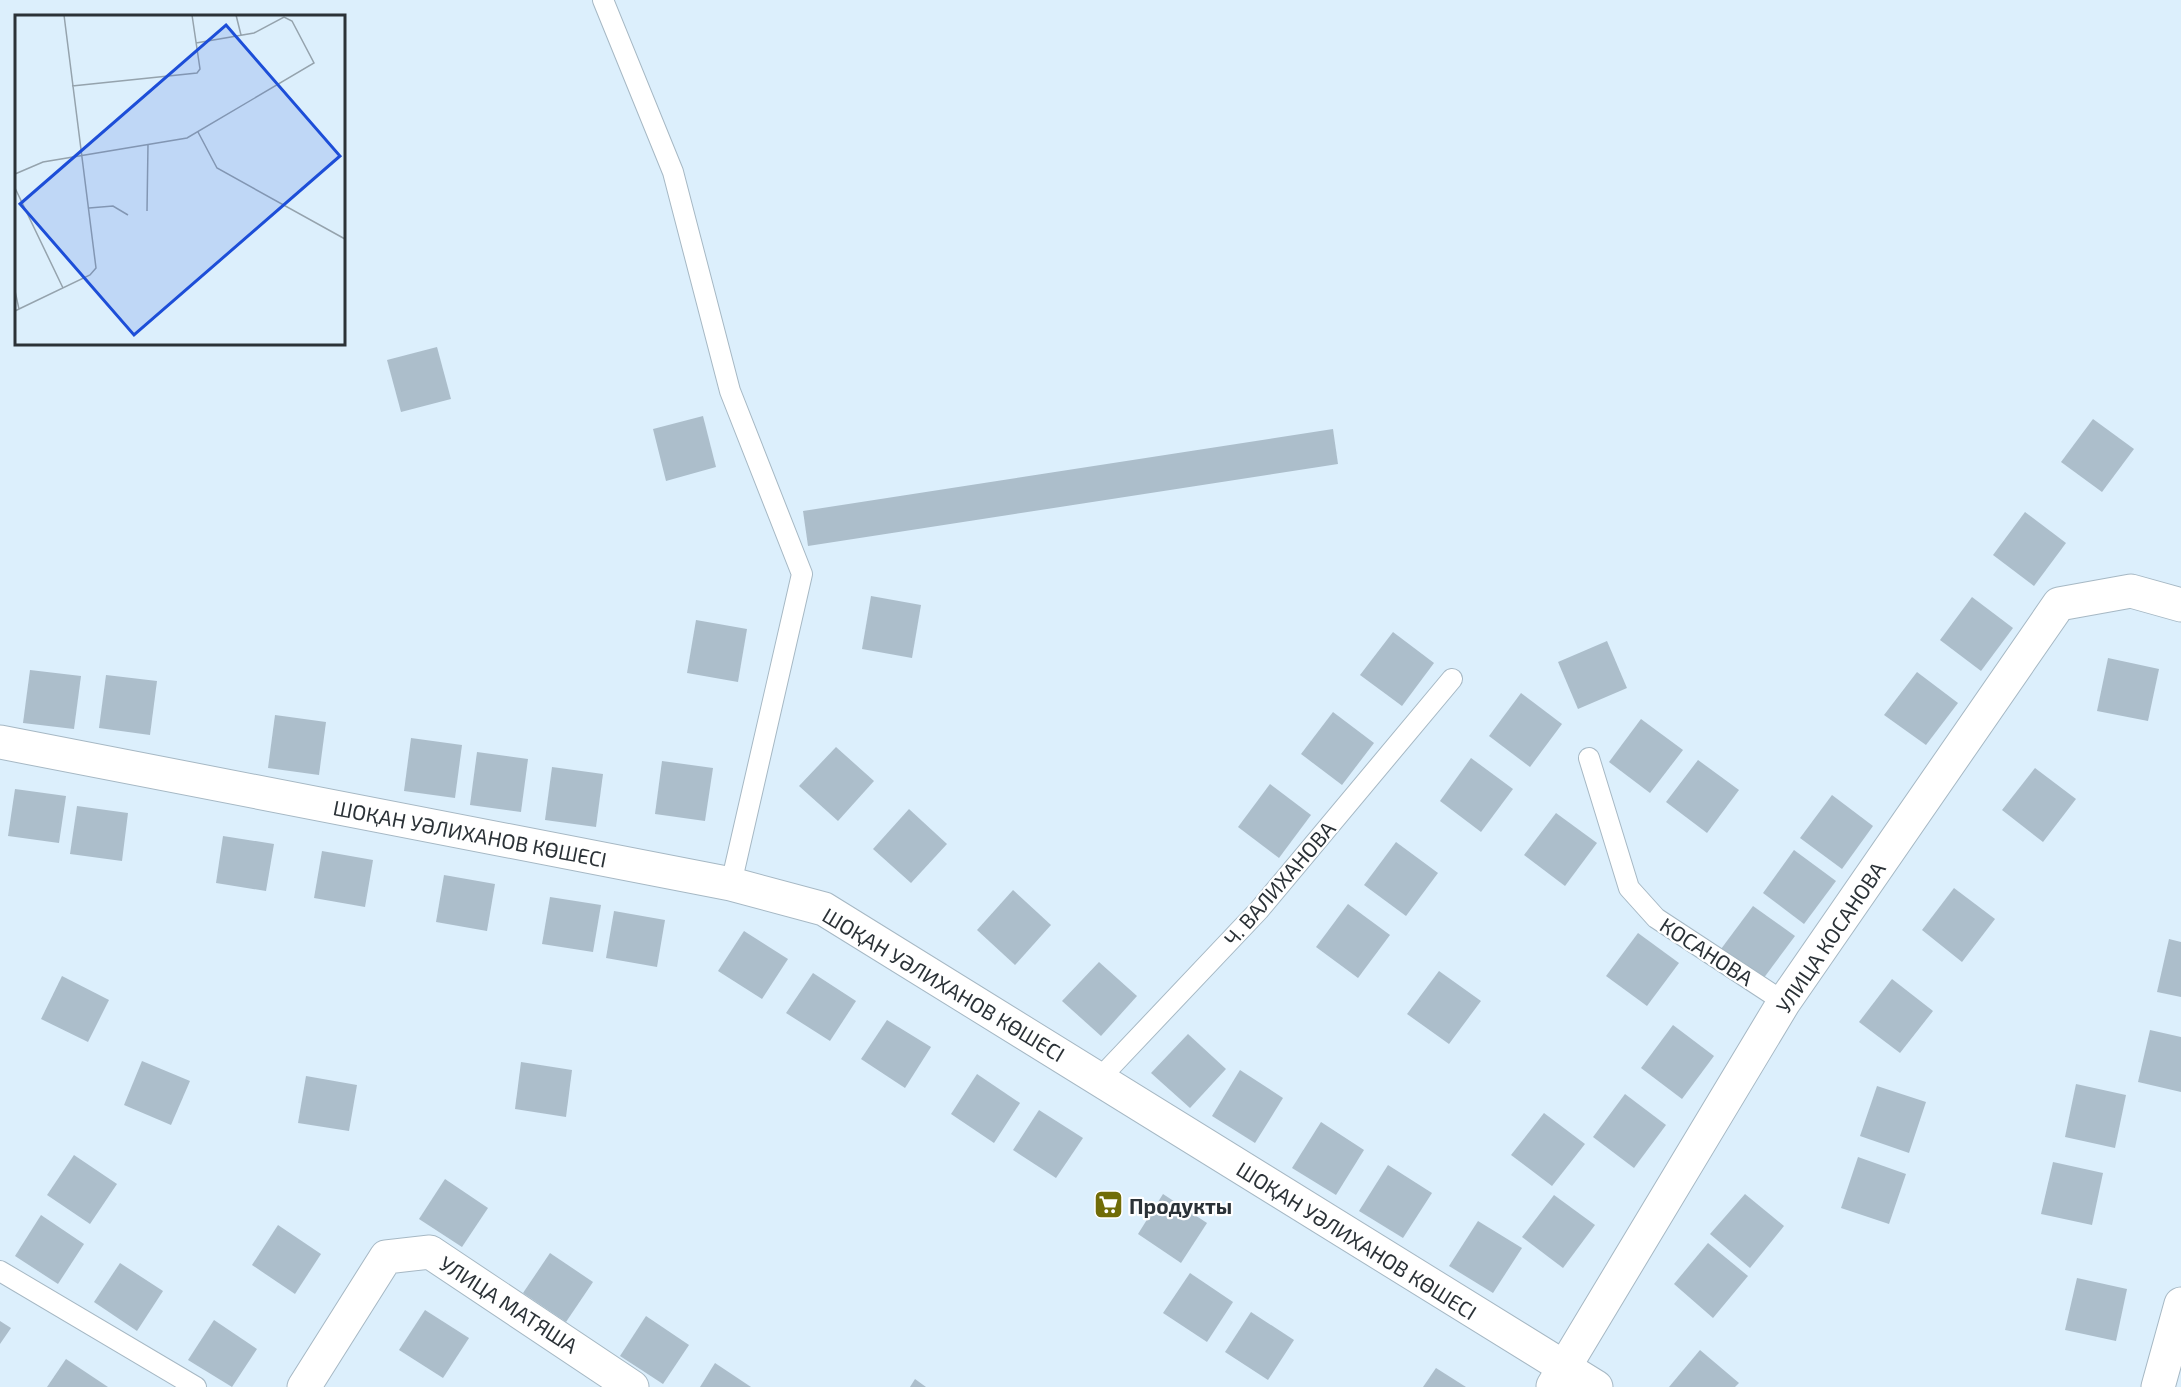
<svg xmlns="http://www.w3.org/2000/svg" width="2181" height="1387" viewBox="0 0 2181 1387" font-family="'Exo 2',sans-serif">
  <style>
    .building { fill: #acbecb }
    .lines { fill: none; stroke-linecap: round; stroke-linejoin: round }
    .service-casing { stroke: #a6b8c4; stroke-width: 22 }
    .minor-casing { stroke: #a6b8c4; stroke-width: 35 }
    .service { stroke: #fff; stroke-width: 20 }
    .minor { stroke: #fff; stroke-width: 33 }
    .labels { text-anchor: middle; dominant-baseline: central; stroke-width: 4.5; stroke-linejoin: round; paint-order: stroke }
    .street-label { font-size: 21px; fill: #2b3237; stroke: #fff }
    .poi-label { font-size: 21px; font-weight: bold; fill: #2b3237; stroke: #fff; text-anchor: start }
    .inset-road { fill: none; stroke: #95a3ad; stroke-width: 1.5 }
    .view { fill: #1d4ed8; fill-opacity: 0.15; stroke: #1d4ed8; stroke-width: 3 }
    .inset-edge { fill: none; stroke: #2b3237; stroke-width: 3 }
  </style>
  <rect width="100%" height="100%" fill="#dceffc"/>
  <g class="building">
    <path d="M437,347L451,399L401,412L387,360Z"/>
    <path d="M703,416L716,467L666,481L653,429Z"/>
    <path d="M2093,419L2134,449L2102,492L2061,462Z"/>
    <path d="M1333,429L1338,464L808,546L803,511Z"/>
    <path d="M2025,512L2066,543L2034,586L1993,555Z"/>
    <path d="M871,596L921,605L912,658L862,649Z"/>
    <path d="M1972,597L2013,628L1981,671L1940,640Z"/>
    <path d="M696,620L747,629L738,682L687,673Z"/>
    <path d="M1393,632L1434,663L1402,706L1360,675Z"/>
    <path d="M1607,641L1627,688L1578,709L1558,662Z"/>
    <path d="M2108,658L2159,669L2148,721L2097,711Z"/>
    <path d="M30,670L81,676L74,729L23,723Z"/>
    <path d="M1917,672L1958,703L1926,745L1884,715Z"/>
    <path d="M106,675L157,681L150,735L99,728Z"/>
    <path d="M1521,693L1562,724L1530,767L1489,736Z"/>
    <path d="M1333,712L1374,743L1342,785L1301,754Z"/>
    <path d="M275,715L326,722L319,775L268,768Z"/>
    <path d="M1641,719L1683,750L1650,793L1609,762Z"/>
    <path d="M411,738L462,745L455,798L404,791Z"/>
    <path d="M836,747L874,781L838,821L799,786Z"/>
    <path d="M477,752L528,759L521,812L470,805Z"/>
    <path d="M1471,758L1513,789L1481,832L1440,801Z"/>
    <path d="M1698,760L1739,790L1707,833L1666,802Z"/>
    <path d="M662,761L713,768L705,821L655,814Z"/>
    <path d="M552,767L603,774L596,827L545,820Z"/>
    <path d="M2035,768L2076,799L2043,842L2002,810Z"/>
    <path d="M1270,784L1311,815L1279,858L1238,827Z"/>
    <path d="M15,789L66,796L59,843L8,836Z"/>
    <path d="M1832,795L1873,826L1842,869L1800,838Z"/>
    <path d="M77,806L128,813L122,861L70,854Z"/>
    <path d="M909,809L947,844L911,883L873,849Z"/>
    <path d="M1556,813L1597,843L1565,886L1524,855Z"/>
    <path d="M223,836L274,844L266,891L216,883Z"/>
    <path d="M1396,842L1438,873L1406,916L1364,885Z"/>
    <path d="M1794,850L1836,881L1804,924L1763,893Z"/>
    <path d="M322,851L373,860L365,907L314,898Z"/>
    <path d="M444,875L495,884L487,931L436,922Z"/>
    <path d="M1954,888L1995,919L1962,962L1922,930Z"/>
    <path d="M1013,890L1051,925L1015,965L977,930Z"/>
    <path d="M550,897L601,905L593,952L542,944Z"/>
    <path d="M1348,904L1390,935L1358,978L1316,947Z"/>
    <path d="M1753,906L1795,936L1763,979L1721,949Z"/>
    <path d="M614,911L665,920L657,967L606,958Z"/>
    <path d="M744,931L788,959L762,999L718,971Z"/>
    <path d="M1638,933L1679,963L1647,1006L1606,976Z"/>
    <path d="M2169,939L2181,942V997L2157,992Z"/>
    <path d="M1099,962L1137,996L1101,1036L1062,1001Z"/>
    <path d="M1439,971L1481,1001L1449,1044L1407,1014Z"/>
    <path d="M813,973L856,1001L830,1041L786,1013Z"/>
    <path d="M62,976L109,1000L88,1042L41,1019Z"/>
    <path d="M1892,979L1933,1011L1900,1053L1859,1022Z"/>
    <path d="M887,1020L931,1047L905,1088L861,1059Z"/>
    <path d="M1673,1025L1714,1056L1682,1099L1641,1068Z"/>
    <path d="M2150,1030L2181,1037V1092L2138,1082Z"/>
    <path d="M1188,1034L1226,1069L1190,1108L1151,1073Z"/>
    <path d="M142,1061L190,1081L171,1125L124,1105Z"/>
    <path d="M521,1062L572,1070L566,1117L515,1109Z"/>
    <path d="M1240,1070L1283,1098L1255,1143L1212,1116Z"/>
    <path d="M977,1074L1020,1103L994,1143L951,1114Z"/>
    <path d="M306,1076L357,1085L349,1131L298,1123Z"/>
    <path d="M2076,1084L2126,1095L2115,1148L2065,1137Z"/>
    <path d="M1877,1086L1926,1102L1909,1153L1860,1136Z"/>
    <path d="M1625,1094L1666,1125L1634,1168L1593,1137Z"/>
    <path d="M1039,1110L1083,1138L1056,1178L1013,1150Z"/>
    <path d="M1544,1113L1585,1144L1552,1186L1511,1155Z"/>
    <path d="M1321,1122L1364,1150L1336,1195L1292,1168Z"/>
    <path d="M74,1155L117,1184L90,1224L47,1195Z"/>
    <path d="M1858,1157L1906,1174L1889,1224L1841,1208Z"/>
    <path d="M2053,1162L2103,1173L2092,1225L2041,1214Z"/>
    <path d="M1388,1165L1432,1193L1403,1238L1359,1211Z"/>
    <path d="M445,1179L488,1208L462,1247L419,1219Z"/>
    <path d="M1163,1194L1207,1223L1181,1263L1138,1234Z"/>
    <path d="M1745,1194L1784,1226L1750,1268L1710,1234Z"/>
    <path d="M1554,1195L1595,1225L1563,1268L1522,1237Z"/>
    <path d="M41,1215L84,1244L58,1284L15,1256Z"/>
    <path d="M1478,1221L1522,1248L1493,1293L1449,1266Z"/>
    <path d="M278,1225L321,1254L295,1294L252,1265Z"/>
    <path d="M1708,1243L1748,1276L1713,1318L1674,1284Z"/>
    <path d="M550,1253L593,1282L566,1322L523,1293Z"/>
    <path d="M120,1263L163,1291L137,1331L94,1302Z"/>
    <path d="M1190,1273L1233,1302L1207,1342L1163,1313Z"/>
    <path d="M2077,1278L2127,1289L2116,1341L2065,1330Z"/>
    <path d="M425,1310L469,1338L443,1378L399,1350Z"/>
    <path d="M1251,1312L1294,1340L1268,1380L1225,1352Z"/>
    <path d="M646,1316L689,1345L663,1384L620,1356Z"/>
    <path d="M214,1320L257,1349L232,1387L188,1360Z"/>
    <path d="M0,1321L11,1328L0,1344Z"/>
    <path d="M1700,1350L1739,1383L1735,1387H1669Z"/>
    <path d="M66,1359L108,1387H47Z"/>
    <path d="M715,1363L751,1387H700Z"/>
    <path d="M1436,1368L1466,1387H1423Z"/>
    <path d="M915,1379L926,1387H910Z"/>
  </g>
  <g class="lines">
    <defs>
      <g id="service">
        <path d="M603,0L673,172L730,391L802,574L731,884"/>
        <path d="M1589,758L1629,888L1656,918L1784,1002"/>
        <path d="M1099,1079L1259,910L1452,679"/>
        <path d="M0,1271L196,1387"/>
      </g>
      <g id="minor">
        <path d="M0,742L731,884L824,909L1596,1387"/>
        <path d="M1553,1386L1784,1002L2059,604L2131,591L2181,605"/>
        <path d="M304,1387L386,1257L430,1252L632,1387"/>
        <path d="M2158,1387L2181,1304"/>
      </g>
    </defs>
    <use href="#service" class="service-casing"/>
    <use href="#minor" class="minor-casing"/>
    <use href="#service" class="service"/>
    <use href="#minor" class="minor"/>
  </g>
  <defs>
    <symbol id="supermarket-square" viewBox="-11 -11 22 22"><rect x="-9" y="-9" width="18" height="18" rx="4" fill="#716c07" stroke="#fff"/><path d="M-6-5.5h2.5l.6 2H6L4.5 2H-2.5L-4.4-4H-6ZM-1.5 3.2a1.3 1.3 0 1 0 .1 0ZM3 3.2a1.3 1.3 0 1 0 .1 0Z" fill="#fff"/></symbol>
  </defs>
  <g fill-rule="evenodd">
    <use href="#supermarket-square" x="1092" y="1188" width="33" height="33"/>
  </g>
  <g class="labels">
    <g class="street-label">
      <text transform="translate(470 833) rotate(11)">ШОҚАН УӘЛИХАНОВ КӨШЕСІ</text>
      <text transform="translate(1279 883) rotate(-49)">Ч. ВАЛИХАНОВА</text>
      <text transform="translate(1830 937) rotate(-56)">УЛИЦА КОСАНОВА</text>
      <text transform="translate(1707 951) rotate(33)">КОСАНОВА</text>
      <text transform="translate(944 984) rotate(31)">ШОҚАН УӘЛИХАНОВ КӨШЕСІ</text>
      <text transform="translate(1357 1240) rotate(32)">ШОҚАН УӘЛИХАНОВ КӨШЕСІ</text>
      <text transform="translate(509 1304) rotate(33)">УЛИЦА МАТЯША</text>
    </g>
    <g class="poi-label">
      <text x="1129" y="1205">Продукты</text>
    </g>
  </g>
  <g transform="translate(15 15)">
    <rect width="330" height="330" fill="#dceffc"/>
    <path class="inset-road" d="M221,0L226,20M57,71L182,58L185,54L177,0M183,117L202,153L330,224M0,159L28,147L172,123L299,48L277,6L269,2L239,18L181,28M0,173L48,273M74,193L98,191L113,200M132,196L133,129M0,276L4,294L0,296M4,294L75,260L81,253L49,0"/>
    <path class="view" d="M211,10L325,141L119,320L5,189Z"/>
    <rect width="330" height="330" class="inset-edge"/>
  </g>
</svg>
